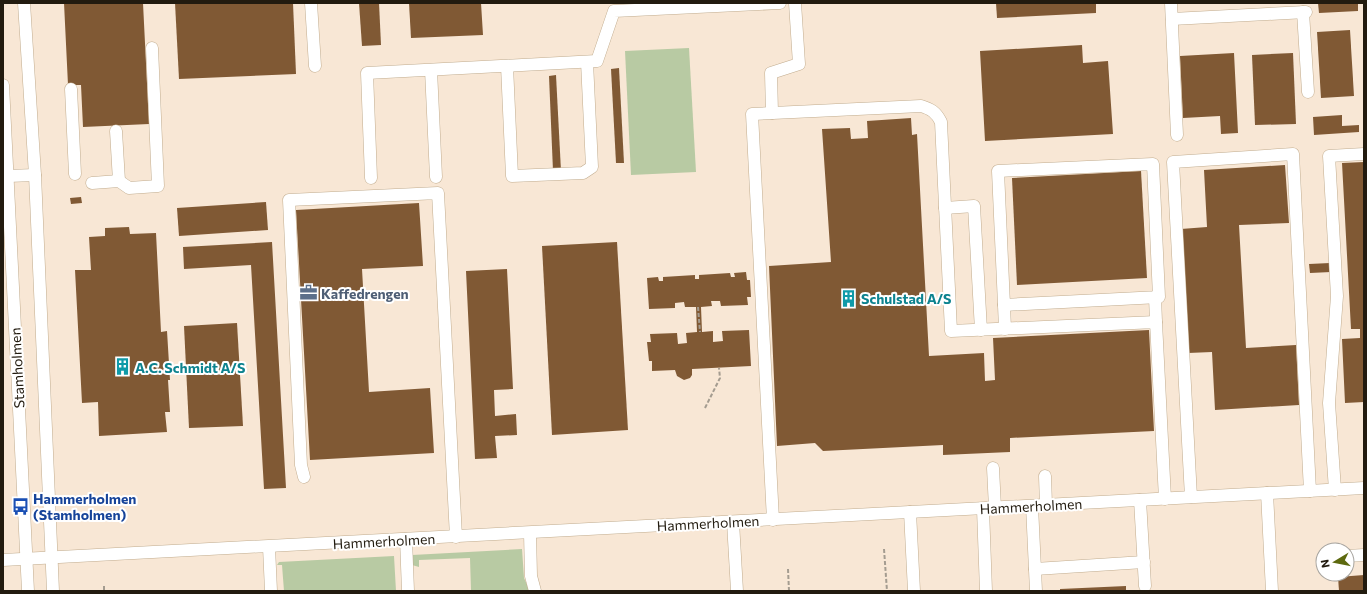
<svg xmlns="http://www.w3.org/2000/svg" width="1367" height="594" viewBox="0 0 1367 594" font-family="Commissioner,sans-serif">
  <style>
    .industrial { fill: #f8e7d5; fill-rule: evenodd }
    .green { fill: #b8caa3 }
    .building { fill: #805934 }
    .lines { fill: none; stroke-linecap: round; stroke-linejoin: round }
    .minor-casing { stroke: #c1ac8e; stroke-width: 13 }
    .path { stroke: #a49c90; stroke-width: 2; stroke-dasharray: 4 2; stroke-linecap: butt }
    .minor { stroke: #fff; stroke-width: 12 }
    .labels { text-anchor: middle; dominant-baseline: central; stroke-width: 4; stroke-linejoin: round; paint-order: stroke }
    .service-label { font-size: 14px; font-weight: bold; fill: #4e5e75; stroke: #fff; text-anchor: start }
    .culture-label { font-size: 14px; font-weight: bold; fill: #0d838f; stroke: #fff; text-anchor: start }
    .street-label { font-size: 14px; fill: #221b0f; stroke: #fff }
    .transit-label { font-size: 14px; font-weight: bold; fill: #164399; stroke: #fff; text-anchor: start }
  </style>
  <rect width="100%" height="100%" fill="#fcf3e7"/>
  <path class="industrial" d="M3,3H1364V591H3ZM1323,550H1347V574H1323Z"/>
  <g class="green">
    <path d="M689,48L696,172L631,175L625,51Z"/>
    <path d="M522,549L524,578L530,591H471L470,558L419,560V567L412,565V555Z"/>
    <path d="M394,556L396,591H284L282,565H277L279,562Z"/>
  </g>
  <g class="building">
    <path d="M64,3H143L149,124L83,127L81,85H68Z"/>
    <path d="M175,3H293L296,74L179,79Z"/>
    <path d="M359,3H379L381,45L362,46Z"/>
    <path d="M409,3H481L483,35L411,38Z"/>
    <path d="M996,3H1096V13L997,18Z"/>
    <path d="M1318,3H1358V11L1319,13Z"/>
    <path d="M1350,30L1354,96L1321,98L1317,32Z"/>
    <path d="M1082,45L1083,63L1108,61L1113,134L985,141L980,51Z"/>
    <path d="M1234,53L1238,133L1221,134L1220,116L1183,118L1180,56Z"/>
    <path d="M1293,53L1296,124L1255,125L1252,55Z"/>
    <path d="M619,68L624,163H616L611,69Z"/>
    <path d="M556,75L561,171H553L549,76Z"/>
    <path d="M1342,115V126L1359,125V132L1314,135L1313,117Z"/>
    <path d="M911,118L912,135L917,134L929,356L984,353L985,381L995,380L993,338L1149,330L1154,431L1010,438V452L943,455V445L823,451L815,443L777,446L769,266L831,262L822,129L850,128L851,139L868,138L867,121Z"/>
    <path d="M1364,162V402L1345,403L1342,339L1360,338V329H1351L1342,163Z"/>
    <path d="M1285,165L1289,223L1239,225L1246,348L1296,345L1299,405L1215,410L1212,352L1188,353L1181,229L1207,227L1204,170Z"/>
    <path d="M1141,171L1147,278L1017,285L1012,178Z"/>
    <path d="M81,197L82,203L71,204L70,198Z"/>
    <path d="M266,202L268,230L179,236L177,208Z"/>
    <path d="M419,203L423,266L362,269L369,392L430,388L434,453L310,460L296,210Z"/>
    <path d="M129,227L130,234L156,233L161,332L167,331L170,380H168L170,412H165L167,432L99,436L98,402L82,403L75,270H91L89,237L105,236V228Z"/>
    <path d="M272,242L286,488L264,489L251,265L184,269L183,247Z"/>
    <path d="M617,242L628,430L552,435L542,246Z"/>
    <path d="M1330,263L1331,272L1310,273L1309,264Z"/>
    <path d="M507,269L513,389L494,390L495,416L516,414L517,435L495,436L497,458L475,459L466,271Z"/>
    <path d="M746,272L747,280H750L751,297H747L748,305L721,306L720,301H711L712,306L701,307L702,332L713,331V342L723,341L722,331L749,330L751,366L692,369V375L690,378L684,380L677,376L675,370L652,371V361H649L647,342H651L650,334L677,333L678,344L687,343L686,333L697,332L696,307H685L684,302L675,303V308L649,309L647,278L658,277L659,281H663V277L695,275V279H699V275L730,273L731,277H735L734,273Z"/>
    <path d="M237,323L243,426L189,428L184,326Z"/>
    <path d="M1364,575V591H1339L1338,577Z"/>
    <path d="M1126,586V591H1060V589Z"/>
  </g>
  <g class="lines">
    <defs>
      <g id="minor">
        <path d="M24,3L35,175L53,591"/>
        <path d="M311,3L315,66"/>
        <path d="M1171,3L1177,135"/>
        <path d="M1303,12L1308,92"/>
        <path d="M1172,19L1306,12"/>
        <path d="M507,66L512,176L583,173L592,167L587,62"/>
        <path d="M431,70L436,177"/>
        <path d="M3,85L28,591"/>
        <path d="M71,89L75,174"/>
        <path d="M772,113L771,73L799,64L795,3"/>
        <path d="M116,131L119,181"/>
        <path d="M1153,164L1159,297L1004,305L998,171Z"/>
        <path d="M8,176L35,175"/>
        <path d="M371,178L367,73L597,61L614,11L780,3"/>
        <path d="M92,183L119,181L129,188L158,186L152,48"/>
        <path d="M945,208L974,206L981,330"/>
        <path d="M1155,297L1156,322"/>
        <path d="M1004,305L1005,329"/>
        <path d="M993,468L995,508"/>
        <path d="M1045,476L1046,505"/>
        <path d="M304,477L301,465L289,200L438,193L456,537"/>
        <path d="M1335,490L1329,403L1337,296L1329,156L1364,154"/>
        <path d="M1267,493L1272,591"/>
        <path d="M1191,497L1173,162L1293,154L1310,491"/>
        <path d="M1140,500L1145,586"/>
        <path d="M1032,506L1036,591"/>
        <path d="M983,509L986,591"/>
        <path d="M910,512L914,591"/>
        <path d="M773,520L752,114L921,106C931,109 936,112 941,122L951,331L1156,322L1165,499"/>
        <path d="M733,522L737,591"/>
        <path d="M530,533L531,576L535,591"/>
        <path d="M406,539L408,591"/>
        <path d="M269,547L271,591"/>
        <path d="M1347,556L1364,555"/>
        <path d="M3,560L1364,488"/>
        <path d="M1035,569L1144,562"/>
      </g>
    </defs>
    <use href="#minor" class="minor-casing"/>
    <g class="path">
      <path d="M698,307L700,332"/>
      <path d="M705,408L720,378L719,368"/>
      <path d="M884,549L887,591"/>
      <path d="M788,569L789,591"/>
      <path d="M104,586V591"/>
    </g>
    <use href="#minor" class="minor"/>
  </g>
  <defs>
    <symbol id="office-bare" viewBox="-9 -9 18 18"><path d="M-6-3h4V-5.5h4V-3h4V5H-6ZM-1-4.5V-3h2v-1.5ZM-6 0V1H6V0Z" fill="#5c6f8a" stroke="#fff" stroke-width="2.5" paint-order="stroke"/></symbol>
    <symbol id="building-bare" viewBox="-9 -9 18 18"><path d="M-4-6H4V6H1V3H-1V6H-4ZM-2.5-4.3h1.7v1.8h-1.7ZM.8-4.3h1.7v1.8H.8ZM-2.5-1h1.7V.8h-1.7ZM.8-1h1.7V.8H.8Z" fill="#0f9aa8" stroke="#fff" stroke-width="2.5" paint-order="stroke"/></symbol>
    <symbol id="bus-bare" viewBox="-9 -9 18 18"><path d="M-5-6H5V4H4V6H2V4H-2V6H-4V4H-5ZM-3.5-4V0h7V-4ZM-3.5 1.2v1.5H-2V1.2ZM2 1.2v1.5H3.5V1.2Z" fill="#1a4fb4" stroke="#fff" stroke-width="2.5" paint-order="stroke"/></symbol>
  </defs>
  <g fill-rule="evenodd">
    <use href="#office-bare" x="296" y="280" width="25" height="25"/>
    <use href="#building-bare" x="836" y="286" width="25" height="25"/>
    <use href="#building-bare" x="110" y="354" width="25" height="25"/>
    <use href="#bus-bare" x="8" y="494" width="25" height="25"/>
  </g>
  <g class="labels">
    <g class="service-label">
      <text x="321" y="293">Kaffedrengen</text>
    </g>
    <g class="culture-label">
      <text x="861" y="298">Schulstad A/S</text>
      <text x="135" y="367">A.C. Schmidt A/S</text>
    </g>
    <g class="street-label">
      <text transform="translate(17 368) rotate(-93)">Stamholmen</text>
      <text transform="translate(1031 506) rotate(-3)">Hammerholmen</text>
      <text transform="translate(708 523) rotate(-3)">Hammerholmen</text>
      <text transform="translate(384 541) rotate(-3)">Hammerholmen</text>
    </g>
    <g class="transit-label">
      <text x="33" y="498">Hammerholmen<tspan x="33" dy="16">(Stamholmen)</tspan></text>
    </g>
  </g>
  <rect width="1367" height="594" fill="none" stroke="#221b0f" stroke-width="8"/>
  <g transform="translate(1335 562) rotate(260)"><circle r="19" fill="#ffffff" stroke="#a7a49f"/>
  <path d="M0-3L7 15L0 10L-7 15Z" fill="#5d690f"/>
  <text y="-6" font-size="11" font-weight="bold" text-anchor="middle" fill="#221b0f">N</text>
  </g>
</svg>
